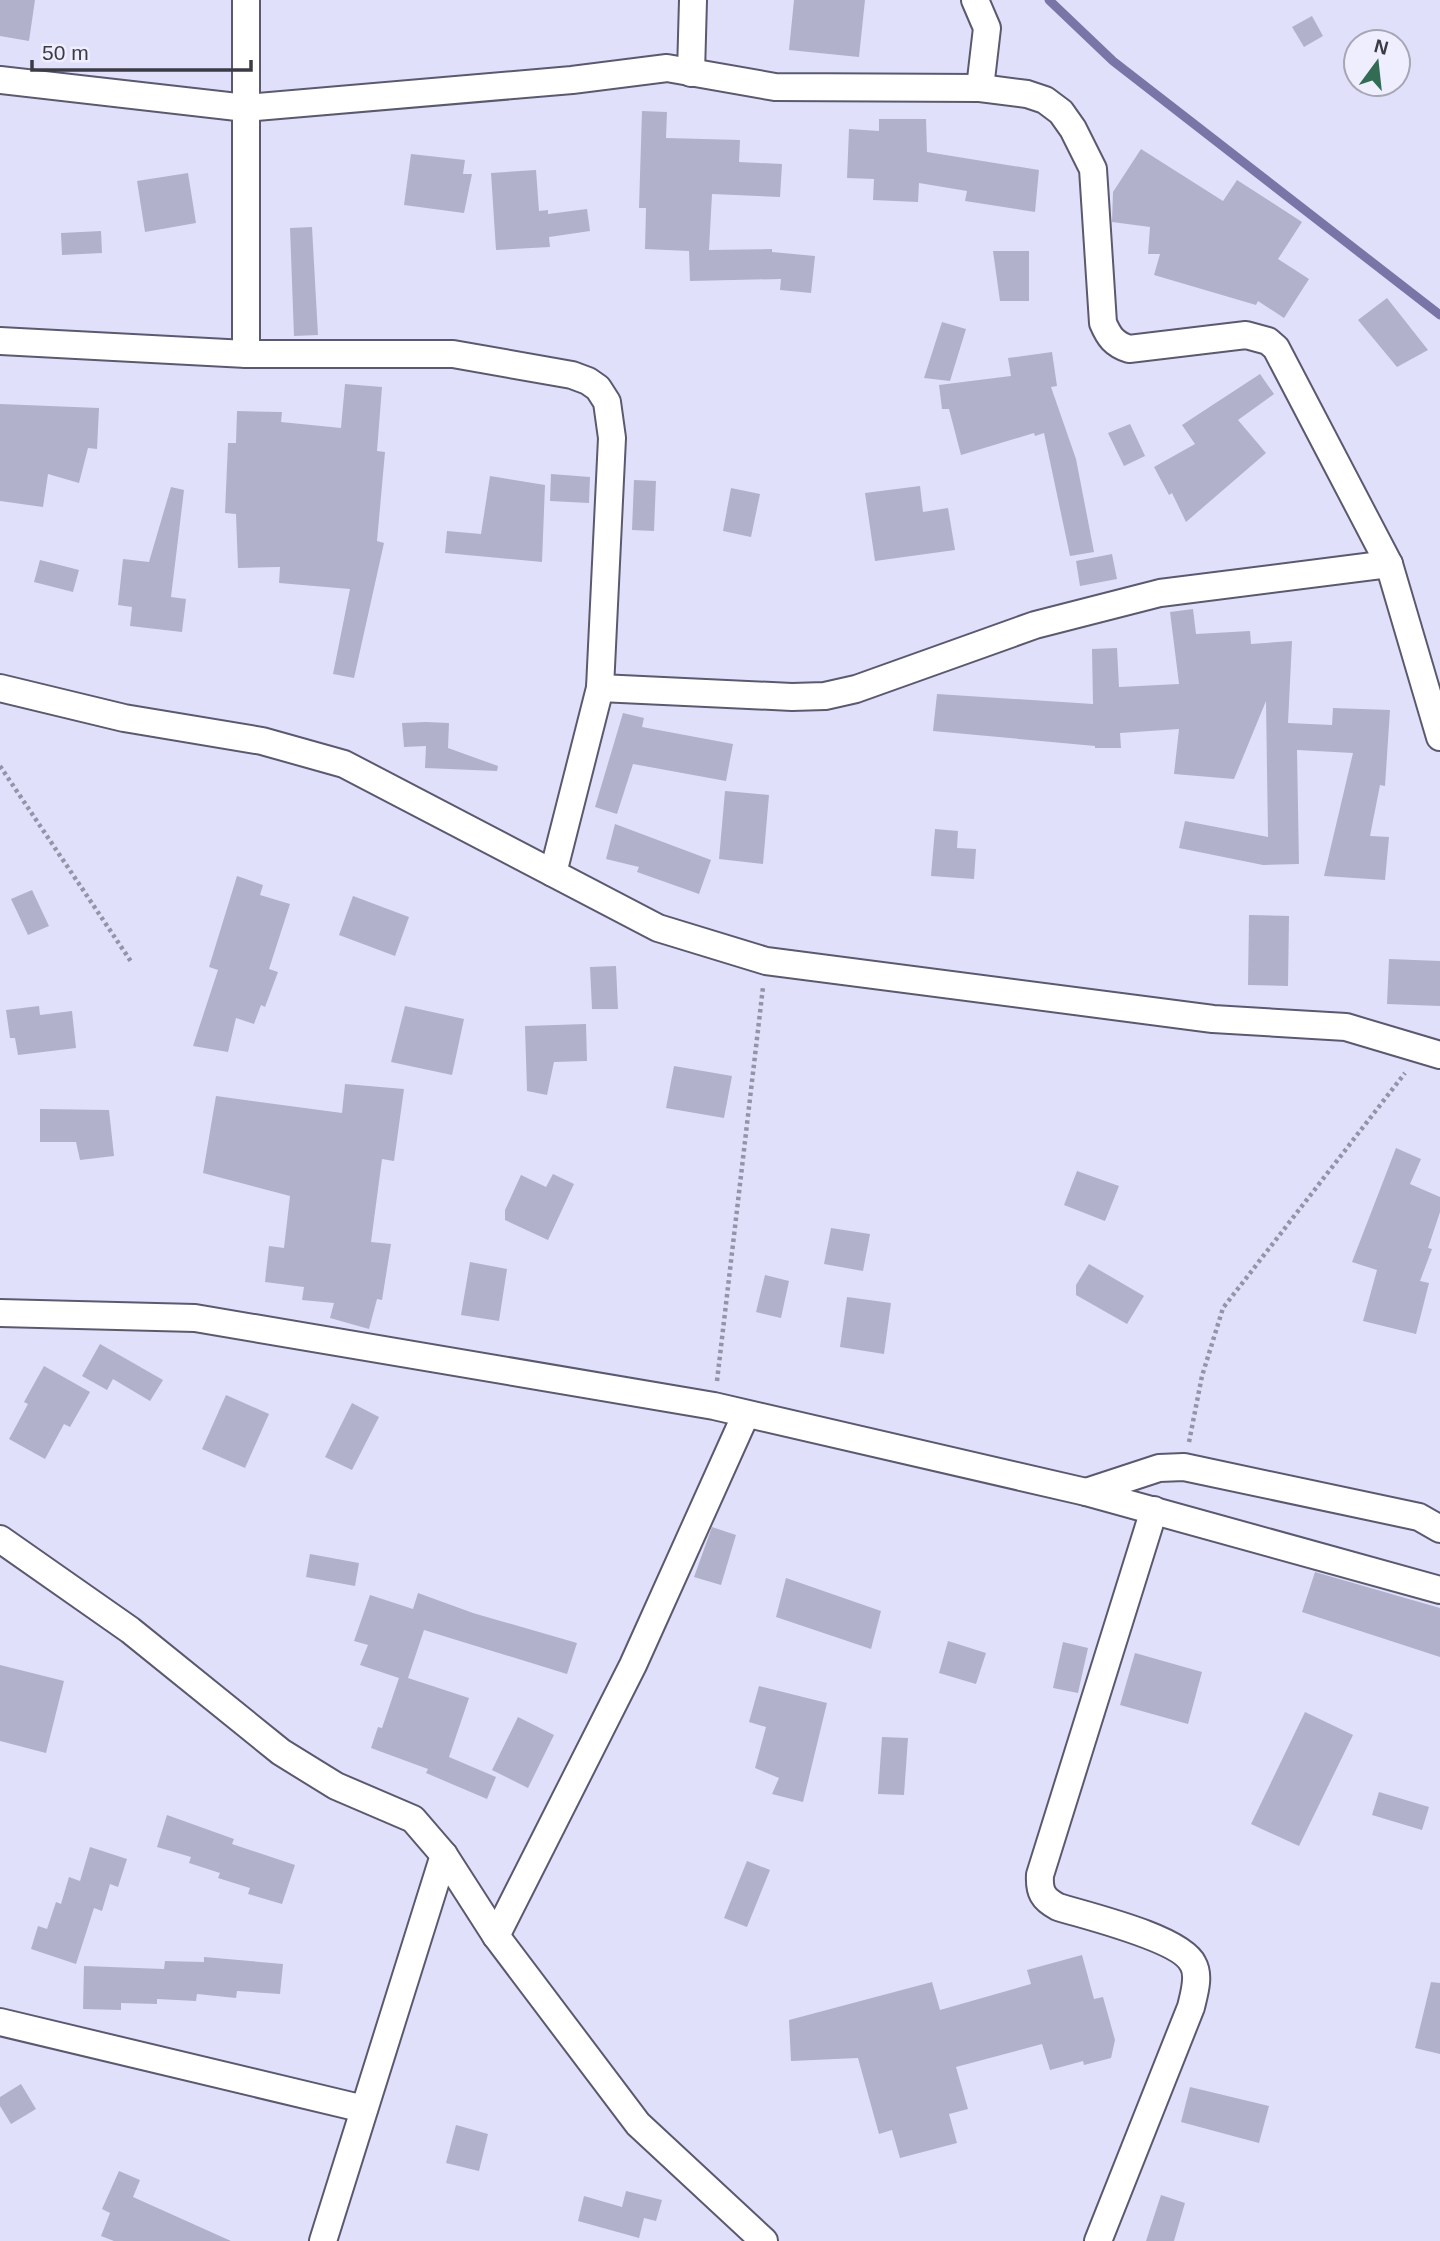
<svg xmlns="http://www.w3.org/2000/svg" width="1440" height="2241" viewBox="0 0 1440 2241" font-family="Helvetica,sans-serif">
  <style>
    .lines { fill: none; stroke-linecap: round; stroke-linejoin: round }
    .stream { stroke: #7976a7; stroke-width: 9 }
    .building { fill: #b2b1cb }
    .minor-casing { stroke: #5a5970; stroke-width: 30 }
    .path { stroke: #9494a8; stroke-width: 4.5; stroke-dasharray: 3.5 3.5; stroke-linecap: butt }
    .minor { stroke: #fff; stroke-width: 26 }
  </style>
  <rect width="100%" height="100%" fill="#e0e0fb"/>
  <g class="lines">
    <path class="stream" d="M1049,0L1113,61L1440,315"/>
  </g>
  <g class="building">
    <path d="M0,0H35L29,41L0,36Z"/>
    <path d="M794,0H865L859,57L789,50Z"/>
    <path d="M1312,16L1323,36L1304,47L1292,27Z"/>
    <path d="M642,111L667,112L666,138L740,140L739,162L782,164L780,197L712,194L709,250L772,249V252L815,256L811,293L780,290L781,279L690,281L689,251L645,249L646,208H639Z"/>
    <path d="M879,119H926L927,152L1039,170L1035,212L965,201L967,191L919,183L918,202L873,200L874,179L847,178L849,129L879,131Z"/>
    <path d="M1141,149L1223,201L1237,180L1302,222L1278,259L1309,279L1284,318L1258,301L1256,305L1154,275L1160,254H1148L1150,227L1112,222L1113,192Z"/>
    <path d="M411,154L465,160L463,174H472L464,213L404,205Z"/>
    <path d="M536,170L539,211L548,210V214L587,209L590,231L549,237L550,247L496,250L491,173Z"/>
    <path d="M188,173L196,223L145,232L137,181Z"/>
    <path d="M312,227L318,335L294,336L290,228Z"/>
    <path d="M101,231L102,253L62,255L61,233Z"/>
    <path d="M993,251H1029V301H1000Z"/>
    <path d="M1387,298L1428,350L1397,367L1358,320Z"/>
    <path d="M942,322L966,329L950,381L924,378Z"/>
    <path d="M1052,352L1057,386L1051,387L1076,459L1094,552L1070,556L1044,433L1035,436L1034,433L961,455L949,409H942L939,385L1011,376L1008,358Z"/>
    <path d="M1260,374L1274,394L1238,420L1266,453L1186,522L1172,493L1169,495L1154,467L1195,444L1182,425Z"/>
    <path d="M345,384L382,387L377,451L385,452L377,541L384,543L354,678L333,674L350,589L279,583L280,567L238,568L236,514L225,513L228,443H236L237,411L282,412L281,422L341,428Z"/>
    <path d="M0,404L99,408L97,449L88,448L79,483L48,474L43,507L0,501Z"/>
    <path d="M1130,424L1145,456L1124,466L1108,433Z"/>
    <path d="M551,474L590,477L589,503L550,501Z"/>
    <path d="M490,476L545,485L542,562L445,553L447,531L481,534Z"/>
    <path d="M634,480L656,481L654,531L632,530Z"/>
    <path d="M920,486L923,512L948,508L955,550L875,561L865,493Z"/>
    <path d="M171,487L184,490L171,597L186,599L182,632L130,626L132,607L118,605L123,559L149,562Z"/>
    <path d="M731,488L760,494L751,537L723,531Z"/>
    <path d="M1112,554L1117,579L1080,586L1076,561Z"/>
    <path d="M40,560L79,570L73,592L34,582Z"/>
    <path d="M1193,609L1196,634L1250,631L1251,644L1292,641L1288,723L1332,725L1333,708L1390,710L1385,786L1380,785L1370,836L1389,837L1385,880L1324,876L1353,753L1297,750L1299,864L1263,865L1179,848L1185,821L1268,837L1266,701L1234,779L1174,774L1179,729L1120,733L1121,748H1095V746L933,731L937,694L1093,704L1092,649L1117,648L1119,687L1179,684L1170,612Z"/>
    <path d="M623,713L644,718L642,727L733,744L726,781L633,764L617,814L595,807Z"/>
    <path d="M426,722L449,723L448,748L498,766L497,771L425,768L426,746L404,747L402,723Z"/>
    <path d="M725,791L769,795L763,864L719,859Z"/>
    <path d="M615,824L711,860L699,894L637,872L639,867L606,859Z"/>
    <path d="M935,829L958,831L957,848L976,849L974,879L931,876Z"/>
    <path d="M237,876L263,885L260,895L290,904L269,969L278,972L265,1007L261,1005L254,1024L236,1018L228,1052L193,1046L218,970L209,967Z"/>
    <path d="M32,890L49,926L28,935L11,899Z"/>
    <path d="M353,896L409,917L395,956L339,935Z"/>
    <path d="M1249,915L1289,916L1288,986L1248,985Z"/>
    <path d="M1389,959L1440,961V1006L1387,1004Z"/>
    <path d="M616,966L618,1009H592L590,967Z"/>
    <path d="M39,1006L40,1015L72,1011L76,1048L18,1055L15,1038H10L6,1010Z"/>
    <path d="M405,1006L464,1019L452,1075L391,1062Z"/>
    <path d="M586,1024L587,1061L554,1062L547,1095L527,1091L525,1026Z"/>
    <path d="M674,1066L732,1076L724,1118L666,1108Z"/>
    <path d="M345,1084L404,1089L394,1161L382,1159L371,1242L391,1244L382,1300L377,1299L369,1329L330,1318L334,1303L302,1300L304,1287L265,1282L269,1246L284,1248L290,1196L203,1173L216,1096L342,1113Z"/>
    <path d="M40,1109L109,1110L114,1156L80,1160L76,1142H40Z"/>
    <path d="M1396,1148L1421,1159L1410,1184L1440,1197V1212L1428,1248L1432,1249L1420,1281L1429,1283L1416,1334L1363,1321L1377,1270L1352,1262Z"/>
    <path d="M1077,1171L1119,1186L1105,1221L1064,1205Z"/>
    <path d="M553,1174L574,1184L548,1240L505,1220V1210L521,1175L546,1187Z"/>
    <path d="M831,1228L870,1234L863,1271L824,1264Z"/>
    <path d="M470,1262L507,1269L499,1321L461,1315Z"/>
    <path d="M1089,1264L1144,1296L1127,1324L1076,1295V1285Z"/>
    <path d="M765,1275L789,1281L781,1318L756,1312Z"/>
    <path d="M847,1297L891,1303L884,1354L840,1347Z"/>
    <path d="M100,1344L163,1380L150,1401L113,1379L107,1390L82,1376Z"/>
    <path d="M44,1366L90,1392L70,1427L64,1424L45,1459L9,1439L28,1404L24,1402Z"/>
    <path d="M226,1395L269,1414L245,1468L202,1449Z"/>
    <path d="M352,1403L379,1417L352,1470L325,1457Z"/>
    <path d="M712,1527L736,1535L721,1585L694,1577Z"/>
    <path d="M310,1554L359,1563L355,1586L306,1577Z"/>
    <path d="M1315,1572L1440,1608V1657L1302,1612Z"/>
    <path d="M786,1578L881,1611L871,1649L776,1617Z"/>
    <path d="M418,1593L473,1613L577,1643L567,1674L424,1630L408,1678L469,1698L449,1757L496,1777L487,1799L426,1773L428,1769L371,1748L378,1727L382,1728L399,1678L360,1665L368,1645L354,1641L370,1595L413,1609Z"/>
    <path d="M948,1641L986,1653L976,1684L939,1673Z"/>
    <path d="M1063,1642L1088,1648L1078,1693L1053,1688Z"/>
    <path d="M1135,1653L1202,1672L1188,1724L1120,1705Z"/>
    <path d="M0,1665L64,1681L46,1753L0,1741Z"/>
    <path d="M759,1686L827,1703L803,1802L772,1794L779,1778L755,1768L766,1727L749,1722Z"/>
    <path d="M1305,1712L1353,1735L1299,1846L1251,1824Z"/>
    <path d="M518,1717L554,1735L528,1788L492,1770Z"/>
    <path d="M882,1737L908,1738L904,1795L878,1794Z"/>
    <path d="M1379,1792L1429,1807L1422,1830L1372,1815Z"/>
    <path d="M167,1815L234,1839L232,1844L295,1865L282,1904L248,1894L250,1888L218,1878L220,1873L189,1863L191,1857L157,1847Z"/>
    <path d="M90,1847L127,1859L118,1887L110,1884L102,1911L94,1908L76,1964L31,1949L38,1926L47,1929L56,1902L61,1904L69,1877L80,1881Z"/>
    <path d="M747,1861L770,1870L747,1927L724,1918Z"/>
    <path d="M1082,1955L1094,1999L1103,1997L1115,2040L1111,2058L1084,2065L1083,2061L1050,2070L1042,2044L956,2067L968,2109L949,2114L957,2143L900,2158L892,2130L879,2134L858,2058L791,2061L789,2020L932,1982L940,2010L1031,1984L1027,1970Z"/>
    <path d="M204,1957L283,1964L280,1994L237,1991L236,1998L197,1994L196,2001L157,1999V2004L121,2003V2010L83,2009L84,1966L164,1969L165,1961L204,1962Z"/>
    <path d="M1431,1982L1440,1983V2054L1415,2048Z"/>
    <path d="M21,2084L36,2109L11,2124L0,2106V2097Z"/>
    <path d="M1190,2087L1269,2106L1259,2143L1181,2122Z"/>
    <path d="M456,2125L488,2134L479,2171L446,2163Z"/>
    <path d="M119,2171L140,2180L133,2197L231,2241H114L101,2236L110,2213L102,2209Z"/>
    <path d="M626,2191L662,2200L656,2221L644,2218L639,2238L578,2221L584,2196L622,2207Z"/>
    <path d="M1161,2195L1185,2203L1174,2241H1146Z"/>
  </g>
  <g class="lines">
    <defs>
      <g id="minor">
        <path d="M975,0L987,28L980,88"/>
        <path d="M691,73L693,0"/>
        <path d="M0,80L246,108L572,80L667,68L775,87L980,88L1027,94L1045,100L1061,112L1073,129L1093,169L1103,323C1109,337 1114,344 1129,349L1246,335L1268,341L1276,348L1389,564L1440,737"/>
        <path d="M0,341L246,354H453L572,375L588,381L598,388L607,402L612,438L600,688L553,873"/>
        <path d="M246,354V0"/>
        <path d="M0,688L124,718L262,741L344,764L658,928L766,961L1213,1019L1346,1027L1440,1055"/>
        <path d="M600,688L792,697L825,696L856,689L1035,625L1160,593L1389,564"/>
        <path d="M0,1313L195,1318L714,1406L1086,1492L1440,1590"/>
        <path d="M1086,1492L1159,1468L1184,1467L1419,1517L1440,1529"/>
        <path d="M0,1539L130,1630L281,1752L336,1786L413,1819L444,1855L496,1936L638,2124L764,2241"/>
        <path d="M496,1936L633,1665L746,1414"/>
        <path d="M0,2022L364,2109"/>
        <path d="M323,2241L444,1855"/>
        <path d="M1098,2241L1191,2007C1194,1994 1200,1976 1193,1964C1181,1938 1087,1916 1058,1907C1043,1899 1039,1892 1040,1875L1154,1510"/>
      </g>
    </defs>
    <use href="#minor" class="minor-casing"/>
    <g class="path">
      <path d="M0,766L132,963"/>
      <path d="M717,1381L763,987"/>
      <path d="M1189,1442L1202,1376L1223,1308L1405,1073"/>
    </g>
    <use href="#minor" class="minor"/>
  </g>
  <g transform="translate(1377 63) rotate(15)"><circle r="33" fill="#eeeefe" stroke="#a6a6b4" stroke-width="2"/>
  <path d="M0-5L12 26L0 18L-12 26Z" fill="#326c55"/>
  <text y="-10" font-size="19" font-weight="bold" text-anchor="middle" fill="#3b3b46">N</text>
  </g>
  <path d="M32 60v10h219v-10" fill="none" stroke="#3b3b46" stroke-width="3.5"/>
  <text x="42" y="60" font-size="21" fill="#3b3b46" stroke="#eeeefe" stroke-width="5" paint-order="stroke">50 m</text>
</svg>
